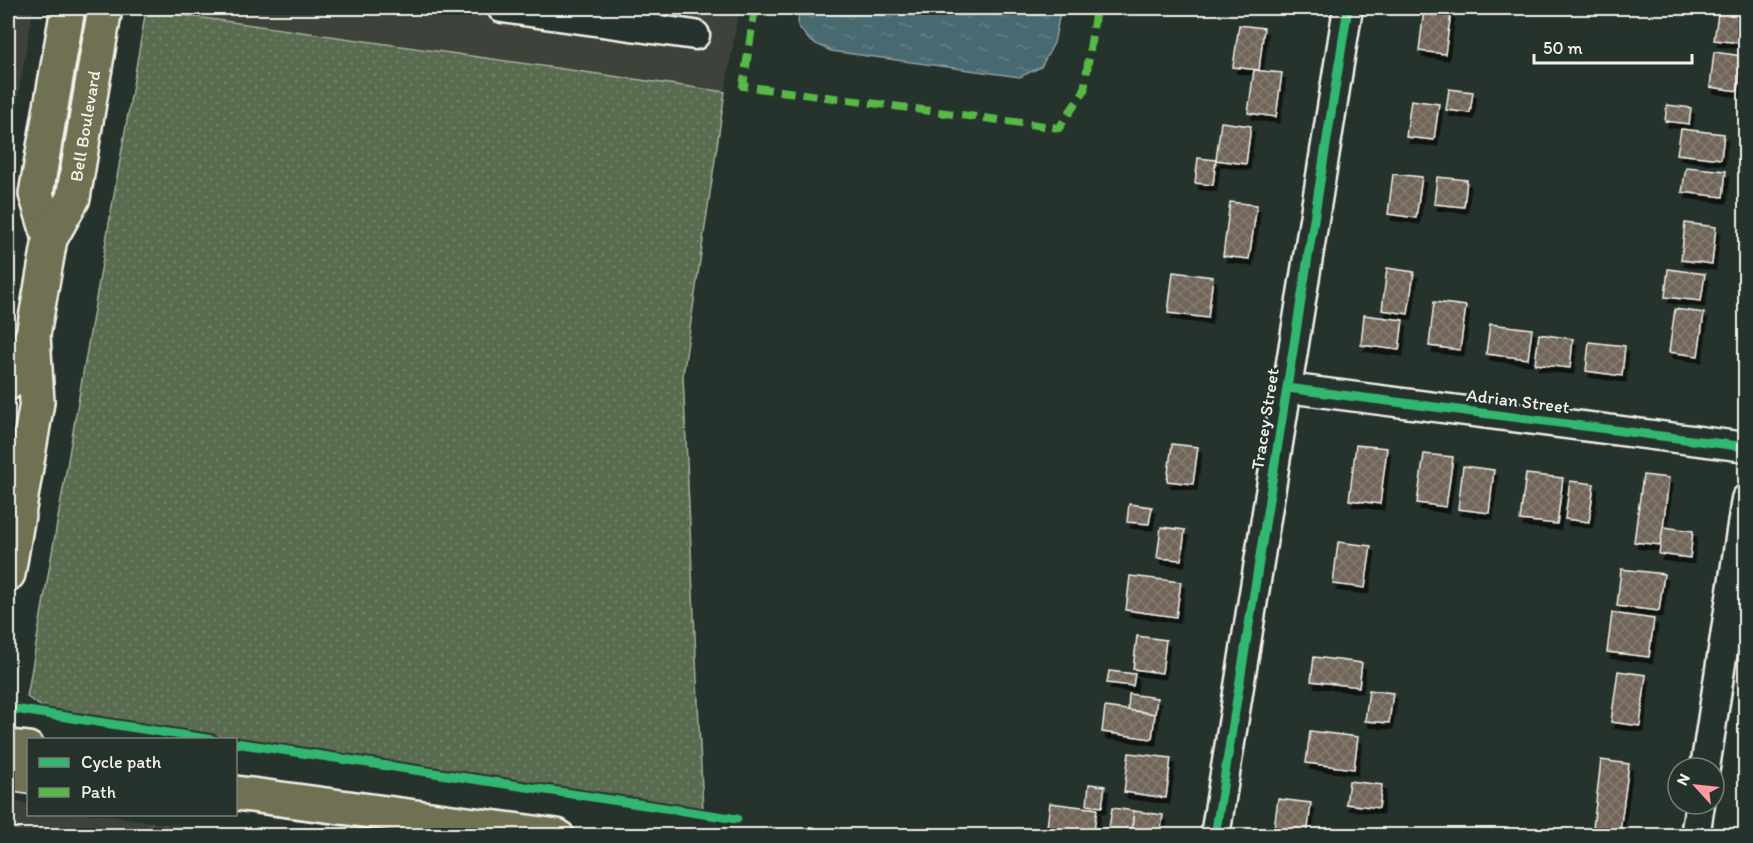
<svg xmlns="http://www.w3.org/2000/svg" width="1753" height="843" viewBox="0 0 1753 843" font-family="Itim,sans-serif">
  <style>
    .built { fill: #3c423a }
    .industrial { fill: url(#industrial-furrows) }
    .grass { fill: url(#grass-dots); stroke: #a7ae9c; stroke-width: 1.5 }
    .water { fill: url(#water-ripples); stroke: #8e9fa1; stroke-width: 1.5 }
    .building { fill: url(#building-cross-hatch); stroke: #f4f1e8; stroke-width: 1.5; filter: url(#shadow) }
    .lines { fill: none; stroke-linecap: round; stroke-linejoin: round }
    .minor-casing { stroke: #f4f1e8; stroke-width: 33 }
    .major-casing { stroke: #f4f1e8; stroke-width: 38 }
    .minor { stroke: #26332d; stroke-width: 28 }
    .major { stroke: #706f52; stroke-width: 33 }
    .quiet { stroke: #58b947; stroke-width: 8; stroke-dasharray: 15 8; stroke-linecap: butt }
    .cycleway-casing { stroke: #26332d; stroke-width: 13 }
    .cycleway { stroke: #33b770; stroke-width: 9 }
    .labels { text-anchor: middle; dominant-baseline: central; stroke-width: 4.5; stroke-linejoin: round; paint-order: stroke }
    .street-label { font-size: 18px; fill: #f4f1e8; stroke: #26332d }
  </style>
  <defs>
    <pattern id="industrial-furrows" width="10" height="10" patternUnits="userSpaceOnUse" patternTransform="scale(1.5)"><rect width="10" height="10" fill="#3c423a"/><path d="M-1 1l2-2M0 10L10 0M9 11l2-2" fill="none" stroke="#595e56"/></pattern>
    <pattern id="grass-dots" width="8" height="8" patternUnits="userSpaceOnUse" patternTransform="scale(1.5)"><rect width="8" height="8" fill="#5a6c4f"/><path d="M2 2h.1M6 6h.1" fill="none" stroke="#728168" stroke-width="1.8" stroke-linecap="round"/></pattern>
    <pattern id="water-ripples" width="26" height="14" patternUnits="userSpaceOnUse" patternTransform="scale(1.5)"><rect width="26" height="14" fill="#4a6971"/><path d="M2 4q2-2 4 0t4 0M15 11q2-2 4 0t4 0" fill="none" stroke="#657f85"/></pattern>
    <pattern id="building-cross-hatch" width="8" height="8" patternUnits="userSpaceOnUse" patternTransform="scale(1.5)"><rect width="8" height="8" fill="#706559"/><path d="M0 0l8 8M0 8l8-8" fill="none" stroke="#857c71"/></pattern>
    <filter id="shadow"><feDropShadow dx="3.5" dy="6" stdDeviation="0" flood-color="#0009"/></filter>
  </defs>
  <rect width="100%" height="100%" fill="#26332d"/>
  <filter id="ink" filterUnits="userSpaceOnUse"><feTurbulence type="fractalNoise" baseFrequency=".0167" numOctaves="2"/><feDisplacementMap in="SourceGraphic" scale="12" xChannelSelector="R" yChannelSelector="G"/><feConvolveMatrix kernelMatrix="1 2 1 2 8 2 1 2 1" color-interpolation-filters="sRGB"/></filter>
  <g filter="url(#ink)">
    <g class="built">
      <path d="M8,8H33L8,158Z"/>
      <path d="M146,8H739L725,92L146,10Z"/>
      <path d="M8,801L28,804V814H101L144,821L142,835H8Z"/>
    </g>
    <path class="industrial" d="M144,821L249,835H142Z"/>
    <path class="grass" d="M146,10L725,92L683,375L703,811L236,746V740L192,739L63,721L27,697Z"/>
    <path class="water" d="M799,8H1061L1054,43L1041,67L1020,77L831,51L810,41L798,26Z"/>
    <g class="building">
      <path d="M1719,8H1746L1741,43L1714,40Z"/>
      <path d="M1424,9L1451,13L1445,54L1419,51Z"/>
      <path d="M1239,25L1264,28L1259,70L1233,67Z"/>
      <path d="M1714,52L1742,56L1738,91L1710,87Z"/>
      <path d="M1254,70L1282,73L1276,117L1248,113Z"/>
      <path d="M1449,89L1473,92L1470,113L1446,110Z"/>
      <path d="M1411,100L1439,104L1434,140L1406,137Z"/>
      <path d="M1667,105L1691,108L1689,124L1665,121Z"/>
      <path d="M1221,122L1251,126L1246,164L1216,160Z"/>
      <path d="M1681,129L1724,134L1721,159L1677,154Z"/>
      <path d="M1198,158L1216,160L1213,185L1195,183Z"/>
      <path d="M1686,167L1726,171L1723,197L1682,192Z"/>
      <path d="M1393,174L1422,177L1416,218L1388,214Z"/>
      <path d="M1437,177L1467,180L1464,207L1434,204Z"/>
      <path d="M1230,202L1257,205L1249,259L1223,256Z"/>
      <path d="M1685,223L1716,227L1712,264L1681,260Z"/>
      <path d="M1387,268L1414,272L1408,314L1382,310Z"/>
      <path d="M1668,269L1705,274L1701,301L1665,297Z"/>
      <path d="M1173,272L1213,277L1208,318L1168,313Z"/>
      <path d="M1434,302L1466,306L1460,350L1429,346Z"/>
      <path d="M1675,309L1704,313L1698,356L1669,352Z"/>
      <path d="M1364,315L1403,320L1399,350L1361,345Z"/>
      <path d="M1490,324L1532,329L1528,359L1486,354Z"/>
      <path d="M1539,334L1573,339L1570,368L1535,364Z"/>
      <path d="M1589,342L1625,346L1622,376L1586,371Z"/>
      <path d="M1172,444L1198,447L1193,484L1167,481Z"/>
      <path d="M1356,445L1387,448L1380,504L1349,500Z"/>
      <path d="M1424,454L1453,457L1446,507L1417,503Z"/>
      <path d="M1463,466L1494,470L1489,513L1458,509Z"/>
      <path d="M1526,474L1563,478L1557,524L1520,520Z"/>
      <path d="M1643,475L1669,478L1661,545L1634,542Z"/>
      <path d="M1570,481L1594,484L1589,522L1565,519Z"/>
      <path d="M1129,504L1152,507L1149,524L1127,522Z"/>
      <path d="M1161,527L1185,530L1181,560L1157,558Z"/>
      <path d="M1663,527L1693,531L1690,558L1659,554Z"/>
      <path d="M1338,542L1371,546L1365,588L1333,584Z"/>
      <path d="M1621,569L1664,574L1659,611L1617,606Z"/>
      <path d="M1130,576L1181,582L1176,617L1126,610Z"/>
      <path d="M1612,613L1654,619L1649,657L1607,652Z"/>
      <path d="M1137,636L1166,640L1162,673L1133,669Z"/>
      <path d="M1314,657L1362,663L1359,687L1311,681Z"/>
      <path d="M1109,671L1135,674L1133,686L1107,683Z"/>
      <path d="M1618,671L1646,675L1640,726L1611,722Z"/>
      <path d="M1369,690L1393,693L1389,723L1365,721Z"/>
      <path d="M1129,694L1157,698L1155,714L1128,710Z"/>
      <path d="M1105,707L1155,714L1152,739L1102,732Z"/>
      <path d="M1310,731L1358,737L1354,769L1306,763Z"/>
      <path d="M1129,753L1171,758L1166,798L1124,792Z"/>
      <path d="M1601,760L1629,764L1620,831L1593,828Z"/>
      <path d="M1349,781L1382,785L1379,808L1346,804Z"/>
      <path d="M1089,784L1105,786L1102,807L1087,805Z"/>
      <path d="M1278,799L1311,803L1307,836H1273Z"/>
      <path d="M1050,803L1097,809L1093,836L1046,835Z"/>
      <path d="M1112,808L1134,811L1131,836L1108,835Z"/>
      <path d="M1134,811L1163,815L1160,836H1131Z"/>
    </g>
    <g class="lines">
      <defs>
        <g id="minor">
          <path d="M502,8L695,35"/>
          <path d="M1287,388L1746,447"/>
          <path d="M1705,768L1746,499"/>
          <path d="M1215,836L1348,8"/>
          <path d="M1695,836L1700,804"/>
        </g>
        <g id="major">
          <path d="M50,239L36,194L68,8"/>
          <path d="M8,383L33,335"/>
          <path id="s1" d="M8,574L37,402L33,335L50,239L73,198L105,8"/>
          <path d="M8,747L28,749"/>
          <path d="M8,773L28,776"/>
          <path d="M236,793L557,836"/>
        </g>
      </defs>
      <use href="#minor" class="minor-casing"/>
      <use href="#major" class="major-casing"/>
      <use href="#minor" class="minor"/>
      <use href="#major" class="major"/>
      <path class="quiet" d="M755,8L743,86L1059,128L1084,91L1096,8"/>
      <defs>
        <g id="cycleway">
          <path d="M1287,388L1746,447"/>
          <path d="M8,708L213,740"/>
          <path d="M236,743L737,819"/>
          <path d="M1215,836L1348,8"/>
        </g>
      </defs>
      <use href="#cycleway" class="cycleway-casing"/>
      <use href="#cycleway" class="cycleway"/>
    </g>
  </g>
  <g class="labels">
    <g class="street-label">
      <text stroke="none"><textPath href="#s1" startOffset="459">Bell Boulevard</textPath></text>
      <text transform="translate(1518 401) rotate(7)">Adrian Street</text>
      <text transform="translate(1265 419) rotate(-81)">Tracey Street</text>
    </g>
  </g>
  <rect width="1753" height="843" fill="none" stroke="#26332d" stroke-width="30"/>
  <rect x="15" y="15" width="1723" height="813" fill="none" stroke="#f4f1e8" stroke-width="2" filter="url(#ink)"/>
  <rect x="27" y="738" width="210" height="78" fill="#26332d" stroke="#787f78" stroke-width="1.5"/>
  <rect x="39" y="758" width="30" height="9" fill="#33b770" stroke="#787f78" stroke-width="1.5"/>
  <text x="81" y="768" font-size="18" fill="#f4f1e8">Cycle path</text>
  <rect x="39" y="788" width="30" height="9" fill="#58b947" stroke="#787f78" stroke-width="1.5"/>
  <text x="81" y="798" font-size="18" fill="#f4f1e8">Path</text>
  <g transform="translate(1696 786) rotate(297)"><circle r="28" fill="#26332d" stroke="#787f78" stroke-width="1.5"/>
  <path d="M0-4.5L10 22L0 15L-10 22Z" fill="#ff9aa2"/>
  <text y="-9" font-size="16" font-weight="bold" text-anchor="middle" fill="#f4f1e8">N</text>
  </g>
  <path d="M1534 54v9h158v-9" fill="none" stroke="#f4f1e8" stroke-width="3"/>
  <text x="1543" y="54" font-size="18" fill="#f4f1e8" stroke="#26332d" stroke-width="4.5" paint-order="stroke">50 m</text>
</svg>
